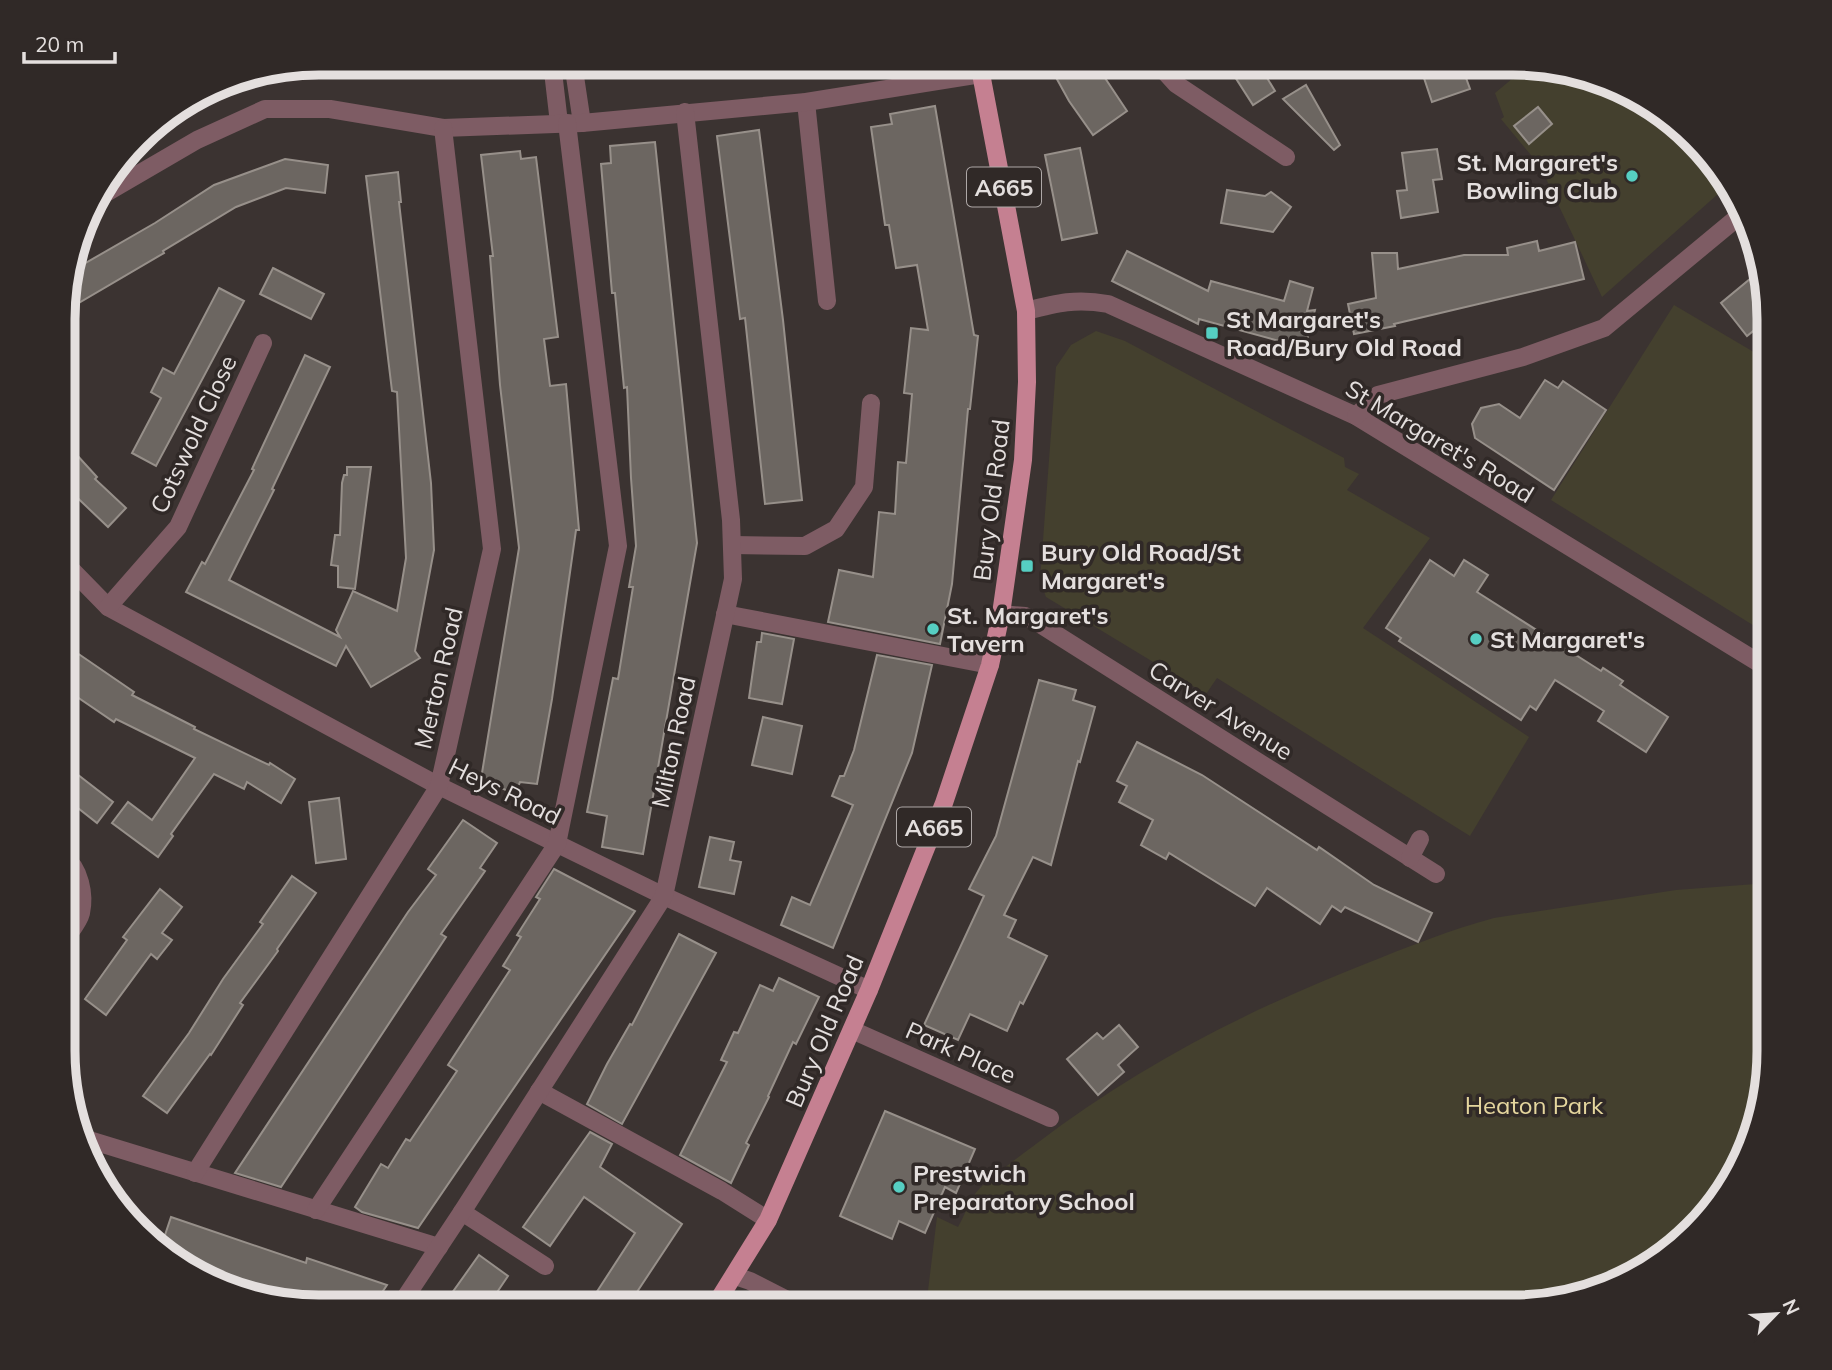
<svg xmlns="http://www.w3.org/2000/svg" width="1832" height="1370" viewBox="0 0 1832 1370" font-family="Mulish,sans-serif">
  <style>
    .green { fill: #44402e }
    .building { fill: #6c6661; stroke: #97908a; stroke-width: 2 }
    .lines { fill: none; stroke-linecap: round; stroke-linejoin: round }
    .minor { stroke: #7e5c64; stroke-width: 18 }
    .major { stroke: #c58091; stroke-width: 18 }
    .poi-dot { fill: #56cec2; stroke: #302927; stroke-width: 2.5 }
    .labels { text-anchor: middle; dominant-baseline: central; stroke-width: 7; stroke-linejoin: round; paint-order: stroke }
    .shield { fill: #302927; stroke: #aea8a7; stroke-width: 2 }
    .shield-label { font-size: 23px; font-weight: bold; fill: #e4dfde }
    .poi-label { font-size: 24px; font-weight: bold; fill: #e4dfde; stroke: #302927; text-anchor: start }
    .street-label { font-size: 24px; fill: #e4dfde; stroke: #302927 }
    .park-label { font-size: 24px; fill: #e5d69e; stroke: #302927 }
    .rim { fill: none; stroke: #e4dfde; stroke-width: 9 }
  </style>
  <rect width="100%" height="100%" fill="#3b3331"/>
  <g class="green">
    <path d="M1530,64L1611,82L1681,126L1727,186L1602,297L1540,166L1501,119L1504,117L1495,93Z"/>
    <path d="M1674,305L1769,361V635L1551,500Z"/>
    <path d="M1096,331L1125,341L1344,458L1345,467L1359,474L1347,490L1430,538L1363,628L1529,737L1470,836L1217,678L1206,694L1046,597L1040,580L1056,367L1071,345Z"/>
    <path d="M1769,883L1768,1068L1750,1149L1706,1219L1626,1281L1513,1307H926L937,1217L958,1227C964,1217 968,1204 975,1194C984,1181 1022,1155 1036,1144C1138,1066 1246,1011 1365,964C1407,947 1450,930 1494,918L1676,890Z"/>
  </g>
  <g class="building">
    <path d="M1048,63H1095L1127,111L1093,135L1069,101Z"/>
    <path d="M1226,63H1258L1275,91L1253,105Z"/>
    <path d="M1419,63L1461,64L1470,89L1432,102Z"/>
    <path d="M1306,85L1340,145L1334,150L1283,99Z"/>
    <path d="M935,106L974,335L978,336L970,409H968L952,584L940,644L828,622L839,570L873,577L879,512L895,514L898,462L906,463L912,394L904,393L911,328L928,330L917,265L896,268L889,225H885L871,127L892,124L890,114Z"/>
    <path d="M1538,107L1552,124L1529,144L1514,126Z"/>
    <path d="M759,130L783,320L802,500L765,504L745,318L740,319L717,136Z"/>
    <path d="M655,142L697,543L643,854L602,847L607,816L587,812L613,678L618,679L633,587H629L636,546L631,478L627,387L624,388L615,293H612L601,164L611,163L610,146Z"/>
    <path d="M1080,148L1097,233L1062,240L1045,155Z"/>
    <path d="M1437,149L1442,179L1433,180L1438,212L1401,218L1397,191L1407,190L1402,153Z"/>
    <path d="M520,151L521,159L536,157L558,337L544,339L550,386L566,384L579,530H576L552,699L537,784L520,782L515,794L481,779L519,548L500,385L490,256H493L481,155Z"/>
    <path d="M285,159L328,165L325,193L286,188L236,207L163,251L164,253L65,311V285L70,272L155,223L214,185Z"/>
    <path d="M398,172L401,202H399L431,483L434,550L415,651L420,658L371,687L346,646L336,666L186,592L202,562L205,564L254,470L252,469L305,355L330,367L272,489L274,490L229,580L340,637L336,630L353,591L397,611L406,558L397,392L392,391L366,176Z"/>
    <path d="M1227,190L1265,196L1271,192L1291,207L1273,232L1221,223Z"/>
    <path d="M1537,241L1539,251L1575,242L1584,279L1394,324L1395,326L1354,334L1348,304L1376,298L1372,253H1397L1398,269L1464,255H1508L1507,248Z"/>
    <path d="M1127,251L1208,291L1211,281L1284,301L1290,281L1313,288L1307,311L1315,310L1305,348L1199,319L1198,324L1112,281Z"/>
    <path d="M273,268L324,294L311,319L260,294Z"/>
    <path d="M1750,279L1764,296L1769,318L1747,336L1721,303Z"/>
    <path d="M219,288L244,301L156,466L132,453L161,398L151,392L163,368L174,374Z"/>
    <path d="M1545,380L1558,388L1563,381L1606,410L1554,490L1475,438L1472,424L1481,408L1499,404L1520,418Z"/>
    <path d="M65,442L97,477L95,479L126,508L108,527L65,486Z"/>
    <path d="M347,467H371L355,589L338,587V566L331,565L335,535H340L342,483L344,475H347Z"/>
    <path d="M1430,560L1454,576L1464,560L1488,575L1477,592L1601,671L1603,668L1623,681L1620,685L1668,717L1646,752L1598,721L1604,711L1555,680L1536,710L1530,706L1521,720L1399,641L1401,638L1386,628Z"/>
    <path d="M762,633L794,639L782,704L749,698L757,642H761Z"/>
    <path d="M64,644L134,692L132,695L195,727L194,729L269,765L270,763L295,779L281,803L247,782L244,789L214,774L171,834L173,836L158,857L112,823L128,802L152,820L195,758L116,719L114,722L64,688Z"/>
    <path d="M877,655L932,665L912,753L833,948L781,925L792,897L810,905L853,805L832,796L840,776H844L854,750Z"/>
    <path d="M1039,680L1076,690L1073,700L1095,707L1080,762L1078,761L1051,865L1033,857L1004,915L1016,920L1008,937L1047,956L1023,1004L1020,1002L1007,1031L970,1014L958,1040L924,1025L984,896L969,889L996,836Z"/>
    <path d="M763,717L802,726L792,774L752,765Z"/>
    <path d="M1137,742L1202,775L1317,850L1319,847L1374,885L1432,913L1418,942L1345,907L1341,912L1332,906L1320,924L1267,888L1255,906L1169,853L1166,859L1141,845L1153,820L1119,802L1127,786L1117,781Z"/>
    <path d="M64,764L113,802L97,823L64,797Z"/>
    <path d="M339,798L346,859L316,863L309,802Z"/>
    <path d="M463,820L497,843L480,868L485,871L441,934L446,937L281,1187L235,1173L408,912L436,875L428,869Z"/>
    <path d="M710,837L734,842L730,860L741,862L734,894L699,887Z"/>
    <path d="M554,869L635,911L418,1228L362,1212L355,1207L381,1164L388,1168L406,1139L410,1141L457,1071L448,1065L510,970L503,966L521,937L517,935L540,899L536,897Z"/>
    <path d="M292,876L316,893L277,949L278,951L240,1003L243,1005L211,1055L210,1054L167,1113L143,1096L189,1033L223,979L263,924L260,922Z"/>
    <path d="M160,889L182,907L162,933L172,940L157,959L151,954L106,1015L85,999L127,940L123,937Z"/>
    <path d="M679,934L716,953L622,1124L587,1104L607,1064L630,1024L632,1025Z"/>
    <path d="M779,978L819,997L796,1044L793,1042L768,1096L769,1097L746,1143L749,1145L731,1183L680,1155L727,1062L721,1060L734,1032L738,1033L760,985L773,991Z"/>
    <path d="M1119,1025L1138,1047L1118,1065L1124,1072L1098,1095L1067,1059L1097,1033L1103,1039Z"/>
    <path d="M885,1111L975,1149L956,1193L945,1187L925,1233L899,1221L892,1239L840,1216Z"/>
    <path d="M590,1132L612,1144L600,1167L682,1224L627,1307H587L635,1233L584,1197L550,1246L523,1227Z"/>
    <path d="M171,1217L306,1263L307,1258L387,1285L373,1306H303L221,1288L160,1250Z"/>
    <path d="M479,1255L508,1276L487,1307H442Z"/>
  </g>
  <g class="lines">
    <g class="minor">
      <path d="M552,63L559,123"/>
      <path d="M573,63L582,123"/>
      <path d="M1157,63L1176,84L1286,157"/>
      <path d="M806,102L827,301"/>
      <path d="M94,200L197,140L265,109H330L443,128L582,123L806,102L981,74"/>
      <path d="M1026,311C1057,303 1076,298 1108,304L1356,416L1769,669"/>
      <path d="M1356,416L1378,395L1523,357L1604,328L1744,212"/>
      <path d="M732,545L805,546L836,529L864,487L871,403"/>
      <path d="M65,563L108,607L439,786L664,896L869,990"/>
      <path d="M108,607L178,527L263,343"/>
      <path d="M725,614L990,665"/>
      <path d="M1001,614L1025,616L1035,621L1436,874"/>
      <path d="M1410,858L1420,839"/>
      <path d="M64,941C69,933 79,922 81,913C85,895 80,868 64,857"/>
      <path d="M852,1030L1050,1118"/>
      <path d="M539,1091L722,1191L768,1220"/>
      <path d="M83,1138L439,1247"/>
      <path d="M195,1173L439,786L492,549L443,128"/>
      <path d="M316,1210L557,844L618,546L567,123"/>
      <path d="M462,1212L545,1266"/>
      <path d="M735,1276L750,1281L801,1307"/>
      <path d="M399,1307L462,1212L664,896L733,579L731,520L685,112"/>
    </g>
    <path class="major" d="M714,1307L768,1220L869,990L944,803L990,665L1001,614L1023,460L1027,382L1026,311L979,63"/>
  </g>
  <g class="poi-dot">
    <circle cx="1632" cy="176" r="7"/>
    <rect x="1205" y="326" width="14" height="14" rx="3.5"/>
    <rect x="1020" y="559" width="14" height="14" rx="3.5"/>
    <circle cx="933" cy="629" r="7"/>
    <circle cx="1476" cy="639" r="7"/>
    <circle cx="899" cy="1187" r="7"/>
  </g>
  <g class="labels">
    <g class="shield">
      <rect x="967" y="167.5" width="74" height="39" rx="5"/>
      <rect x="897" y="807.5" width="74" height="39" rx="5"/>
    </g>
    <g class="shield-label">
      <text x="1004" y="187">A665</text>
      <text x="934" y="827">A665</text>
    </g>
    <g class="poi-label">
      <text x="1618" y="162" text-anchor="end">St. Margaret's<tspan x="1618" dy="28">Bowling Club</tspan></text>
      <text x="1226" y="319">St Margaret's<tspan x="1226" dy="28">Road/Bury Old Road</tspan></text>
      <text x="1041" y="552">Bury Old Road/St<tspan x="1041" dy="28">Margaret's</tspan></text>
      <text x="947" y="615">St. Margaret's<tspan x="947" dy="28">Tavern</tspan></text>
      <text x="1490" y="639">St Margaret's</text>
      <text x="913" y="1173">Prestwich<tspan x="913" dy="28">Preparatory School</tspan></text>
    </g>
    <g class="street-label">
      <text transform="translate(193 434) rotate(-65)">Cotswold Close</text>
      <text transform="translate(1440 441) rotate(31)">St Margaret's Road</text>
      <text transform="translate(991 500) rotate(-83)">Bury Old Road</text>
      <text transform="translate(438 678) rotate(-77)">Merton Road</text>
      <text transform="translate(1221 710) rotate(32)">Carver Avenue</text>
      <text transform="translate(673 742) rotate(-78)">Milton Road</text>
      <text transform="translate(505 791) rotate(26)">Heys Road</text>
      <text transform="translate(824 1031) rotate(-67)">Bury Old Road</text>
      <text transform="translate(961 1052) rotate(24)">Park Place</text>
    </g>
    <g class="park-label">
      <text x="1534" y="1105">Heaton Park</text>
    </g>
  </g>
  <path d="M0 0H1832V1370H0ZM319 75H1513A244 244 0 0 1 1757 319V1051A244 244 0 0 1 1513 1295H319A244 244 0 0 1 75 1051V319A244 244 0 0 1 319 75Z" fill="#302927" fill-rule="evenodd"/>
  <path class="rim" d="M319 75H1513A244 244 0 0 1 1757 319V1051A244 244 0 0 1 1513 1295H319A244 244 0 0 1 75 1051V319A244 244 0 0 1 319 75Z"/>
  <g transform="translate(1776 1314) rotate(65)" stroke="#302927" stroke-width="5" paint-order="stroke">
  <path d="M0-5L12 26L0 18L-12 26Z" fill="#e4dfde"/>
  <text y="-10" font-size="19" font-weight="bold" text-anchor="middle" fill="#e4dfde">N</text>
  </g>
  <path d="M24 52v10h91v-10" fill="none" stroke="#e4dfde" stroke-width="3.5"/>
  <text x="35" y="52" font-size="21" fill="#e4dfde" stroke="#302927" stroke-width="5" paint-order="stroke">20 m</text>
</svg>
